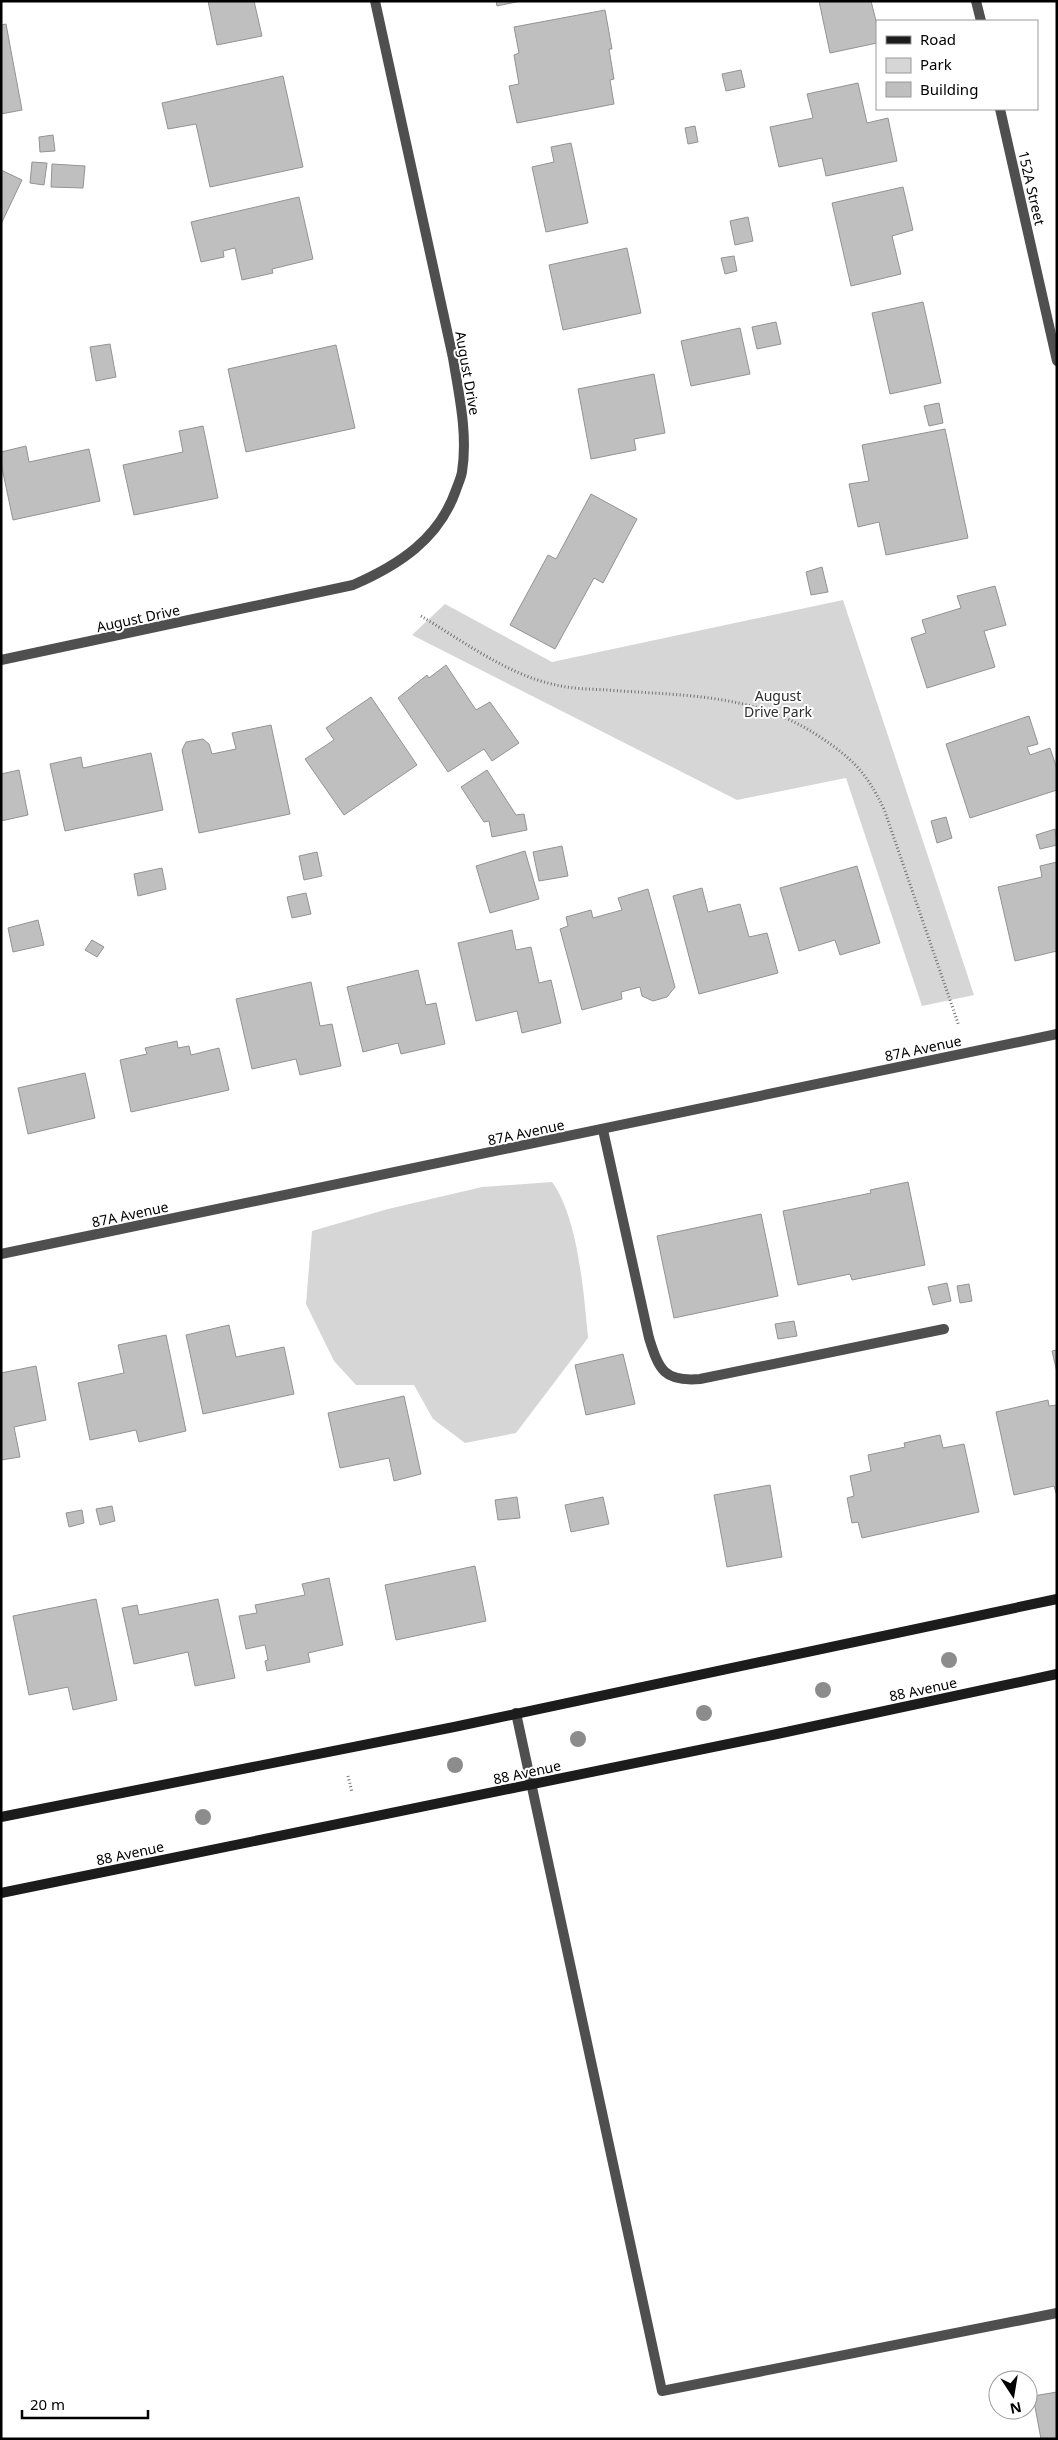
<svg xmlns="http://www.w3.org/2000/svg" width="1058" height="2440" viewBox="0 0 1058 2440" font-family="'Noto Sans',sans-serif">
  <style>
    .green { fill: #d6d6d6 }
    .building { fill: #bfbfbf; stroke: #939393 }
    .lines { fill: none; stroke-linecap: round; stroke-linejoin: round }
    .path { stroke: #717171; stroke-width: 3; stroke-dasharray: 1 2.5; stroke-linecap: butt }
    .lane { stroke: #4f4f4f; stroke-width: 10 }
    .street { stroke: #4f4f4f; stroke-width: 10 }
    .secondary { stroke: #1c1c1c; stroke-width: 10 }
    .tree { fill: #8c8c8c }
    .labels { text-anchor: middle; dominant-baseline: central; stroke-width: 4; stroke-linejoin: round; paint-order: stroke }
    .street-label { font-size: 14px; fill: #000; stroke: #fff }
    .park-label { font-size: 14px; fill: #2d2d2d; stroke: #fff }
  </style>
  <rect width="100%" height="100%" fill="#fff"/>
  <g class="green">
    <path d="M843,600L974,995L922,1006L846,778L737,800L412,635L445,604L552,662Z"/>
    <path d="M552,1182C578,1217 584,1294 588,1338L516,1433L465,1443L433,1419L414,1385H356L334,1361L306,1304L312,1231L388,1209L482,1187Z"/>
  </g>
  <g class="building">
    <path d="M208,1H254L262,36L217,45Z"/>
    <path d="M496,1H521L497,6Z"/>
    <path d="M819,1H871L877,25V43L830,53Z"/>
    <path d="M605,10L612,49H609L614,79L610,80L614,104L517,123L509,86L519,84L514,55L519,53L514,27Z"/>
    <path d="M6,24L22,110L1,114V25Z"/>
    <path d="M741,70L745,87L726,91L722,74Z"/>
    <path d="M283,76L303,167L210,187L196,124L168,129L162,103Z"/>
    <path d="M858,83L867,123L888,118L897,161L826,176L822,158L779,167L770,127L813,118L807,94Z"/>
    <path d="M695,126L698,142L688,144L685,128Z"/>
    <path d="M53,135L55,151L40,152L39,137Z"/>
    <path d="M571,143L588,223L546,232L532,167L554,162L551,147Z"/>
    <path d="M32,162L47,163L44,185L30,183Z"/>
    <path d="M52,164L85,166L83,188L51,187Z"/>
    <path d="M1,170L22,180L1,224Z"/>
    <path d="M903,187L913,230L892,236L901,274L851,286L832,203Z"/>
    <path d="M299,197L313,259L272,269L273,273L242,280L235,248L223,251L224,257L201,262L191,222Z"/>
    <path d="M748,217L753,241L735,245L730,221Z"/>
    <path d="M627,248L641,313L563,330L549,265Z"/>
    <path d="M734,256L737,271L725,274L721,258Z"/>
    <path d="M923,302L941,383L890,394L872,313Z"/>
    <path d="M776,322L781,344L757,349L752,327Z"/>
    <path d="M740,328L750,374L691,386L681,341Z"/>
    <path d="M110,344L116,377L96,381L90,347Z"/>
    <path d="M336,345L355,428L246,452L228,369Z"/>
    <path d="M654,374L665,433L634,439L636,450L591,459L578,389Z"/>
    <path d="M939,403L943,423L929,426L924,406Z"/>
    <path d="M203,426L218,498L134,515L123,465L183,452L179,431Z"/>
    <path d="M945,429L968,538L886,555L879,522L858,527L849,484L869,481L862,445Z"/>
    <path d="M26,446L29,462L89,449L100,501L13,520L1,463V452Z"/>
    <path d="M591,494L637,519L603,583L594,578L555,649L510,625L548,555L556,559Z"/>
    <path d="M822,567L828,592L811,595L806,572Z"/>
    <path d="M995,586L1006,625L984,631L995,667L927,688L911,638L926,633L922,620L961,608L957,596Z"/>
    <path d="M446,665L476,710L490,702L519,743L492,761L484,749L448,772L398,698L427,675L429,678Z"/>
    <path d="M371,697L417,765L344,815L305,759L334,740L326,728Z"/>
    <path d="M1029,716L1038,744L1027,747L1030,755L1050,748L1057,769V790L970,818L946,744Z"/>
    <path d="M271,725L290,814L199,833L182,750L186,742L203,739L209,744L212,754L236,749L232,733Z"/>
    <path d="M151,753L163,810L65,831L50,764L81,757L83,768Z"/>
    <path d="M19,770L28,815L1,821V774Z"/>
    <path d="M487,770L516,815L524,814L527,830L492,837L489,821L484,822L461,787Z"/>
    <path d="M946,817L952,838L937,843L931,821Z"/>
    <path d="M1055,829L1057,845L1040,849L1036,835Z"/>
    <path d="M562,846L568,876L539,881L533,852Z"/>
    <path d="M525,851L539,899L490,913L476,866Z"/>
    <path d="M317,852L322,876L304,880L299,856Z"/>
    <path d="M1057,862V951L1015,961L998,887L1042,877L1040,866Z"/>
    <path d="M857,866L880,943L840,955L835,940L799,951L780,888Z"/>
    <path d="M162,868L166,889L138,896L134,874Z"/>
    <path d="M702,888L708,912L740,904L749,937L767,933L778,973L699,994L673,896Z"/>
    <path d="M648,889L675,987L667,997L653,1001L642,996L640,987L621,992L622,999L582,1010L560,929L568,926L566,917L591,910L593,918L622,910L618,898Z"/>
    <path d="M306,893L311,914L292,918L287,897Z"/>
    <path d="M38,920L44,945L13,952L8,928Z"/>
    <path d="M512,930L516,950L531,947L539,983L551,980L561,1023L522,1033L517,1011L476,1021L458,943Z"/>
    <path d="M92,940L104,947L97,957L85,950Z"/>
    <path d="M418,970L426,1005L436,1003L445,1044L401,1054L398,1043L363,1052L347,987Z"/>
    <path d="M311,982L320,1026L332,1024L341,1066L300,1075L296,1059L252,1069L236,999Z"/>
    <path d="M177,1041L178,1048L189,1046L191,1055L219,1048L229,1090L131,1112L120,1060L147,1054L145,1048Z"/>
    <path d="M85,1073L95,1118L28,1134L18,1088Z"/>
    <path d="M908,1182L925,1265L852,1280L850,1274L798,1285L783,1211L871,1193L870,1190Z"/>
    <path d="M761,1214L778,1296L674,1318L657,1236Z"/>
    <path d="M947,1283L951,1301L933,1305L928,1287Z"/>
    <path d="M969,1284L972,1301L960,1303L957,1286Z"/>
    <path d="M794,1321L797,1336L778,1339L775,1324Z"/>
    <path d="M229,1325L236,1357L284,1347L294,1394L203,1414L186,1335Z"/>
    <path d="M166,1335L186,1431L139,1442L136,1430L90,1440L78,1383L124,1373L118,1345Z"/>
    <path d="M1057,1350V1372L1052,1351Z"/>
    <path d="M623,1354L635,1404L586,1415L575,1365Z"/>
    <path d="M36,1366L46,1420L14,1427L20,1457L1,1460V1373Z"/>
    <path d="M404,1396L421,1474L394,1481L389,1458L340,1468L328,1413Z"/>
    <path d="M1048,1400L1049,1406L1057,1405V1496L1054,1486L1014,1495L996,1412Z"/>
    <path d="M940,1435L943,1448L964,1444L979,1512L862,1538L858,1522L852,1523L847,1498L854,1496L850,1476L871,1471L868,1455L905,1447L904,1443Z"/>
    <path d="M770,1485L782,1557L727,1567L714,1495Z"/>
    <path d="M517,1497L520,1518L498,1520L495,1500Z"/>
    <path d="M603,1497L609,1524L571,1532L565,1505Z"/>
    <path d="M112,1506L115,1521L100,1525L96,1509Z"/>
    <path d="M82,1510L84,1523L69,1527L66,1513Z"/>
    <path d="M475,1566L486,1621L396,1640L385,1585Z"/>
    <path d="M329,1578L343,1645L308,1653L310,1662L267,1671L265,1661L268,1660L265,1645L246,1649L239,1616L257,1613L255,1605L305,1595L302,1584Z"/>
    <path d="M96,1599L117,1700L73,1710L68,1687L29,1695L13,1616Z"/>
    <path d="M218,1599L235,1678L195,1686L188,1652L134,1664L122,1608L137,1605L139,1615Z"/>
    <path d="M1057,2392V2439H1041L1033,2396Z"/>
  </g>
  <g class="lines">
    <g class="path">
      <path d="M421,616C461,640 507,674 552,684C570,689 590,689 608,690C684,696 755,693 820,737C853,759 866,772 884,809L959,1026"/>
      <path d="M348,1776L352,1792"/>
    </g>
    <g class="lane">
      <path d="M603,1130L649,1338C659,1370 664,1382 700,1379L944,1329"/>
      <path d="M516,1713L662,2391L1057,2313"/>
    </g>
    <g class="street">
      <path d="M976,1L981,21"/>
      <path d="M1000,109L1057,361"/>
      <path d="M1,660L353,585C399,565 439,539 456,490C458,484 461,478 462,472C468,434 459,395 453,358L375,1"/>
      <path d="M1,1254L1057,1034"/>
    </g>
    <g class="secondary">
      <path d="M1,1817L454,1727L1057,1599"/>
      <path d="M1,1893L777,1734L1057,1674"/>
    </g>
  </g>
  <g class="tree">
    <circle cx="949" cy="1660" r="8"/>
    <circle cx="823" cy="1690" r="8"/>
    <circle cx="704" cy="1713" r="8"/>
    <circle cx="578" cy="1739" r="8"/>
    <circle cx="455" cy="1765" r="8"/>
    <circle cx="203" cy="1817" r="8"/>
  </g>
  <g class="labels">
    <g class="street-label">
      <text transform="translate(1032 188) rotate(77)">152A Street</text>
      <text transform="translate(468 373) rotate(80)">August Drive</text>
      <text transform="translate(138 618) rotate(-12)">August Drive</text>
      <text transform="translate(923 1048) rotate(-12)">87A Avenue</text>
      <text transform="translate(526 1132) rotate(-12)">87A Avenue</text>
      <text transform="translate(130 1214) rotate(-12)">87A Avenue</text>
      <text transform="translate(923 1689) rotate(-12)">88 Avenue</text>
      <text transform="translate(527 1772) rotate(-12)">88 Avenue</text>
      <text transform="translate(130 1853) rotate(-12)">88 Avenue</text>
    </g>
    <g class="park-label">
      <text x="778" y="695">August<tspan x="778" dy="16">Drive Park</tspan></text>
    </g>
  </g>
  <rect width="1058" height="2440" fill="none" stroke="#000000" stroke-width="5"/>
  <rect x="876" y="20" width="162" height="90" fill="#ffffff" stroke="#999999"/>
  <rect x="886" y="36" width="25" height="8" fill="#1c1c1c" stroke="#999999"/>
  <text x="920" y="45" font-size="15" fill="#000000">Road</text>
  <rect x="886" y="58" width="25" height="15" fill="#d6d6d6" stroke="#999999"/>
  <text x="920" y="70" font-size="15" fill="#000000">Park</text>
  <rect x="886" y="82" width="25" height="15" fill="#bfbfbf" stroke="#999999"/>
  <text x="920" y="95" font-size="15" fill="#000000">Building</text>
  <g transform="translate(1013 2395) rotate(168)"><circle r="24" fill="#ffffff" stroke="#999999"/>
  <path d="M0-4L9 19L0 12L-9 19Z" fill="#000000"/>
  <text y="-8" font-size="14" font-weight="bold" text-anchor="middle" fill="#000000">N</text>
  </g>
  <path d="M22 2410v8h126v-8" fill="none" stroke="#000000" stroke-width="2.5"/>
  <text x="30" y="2410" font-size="15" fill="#000000" stroke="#ffffff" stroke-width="4" paint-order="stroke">20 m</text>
</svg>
